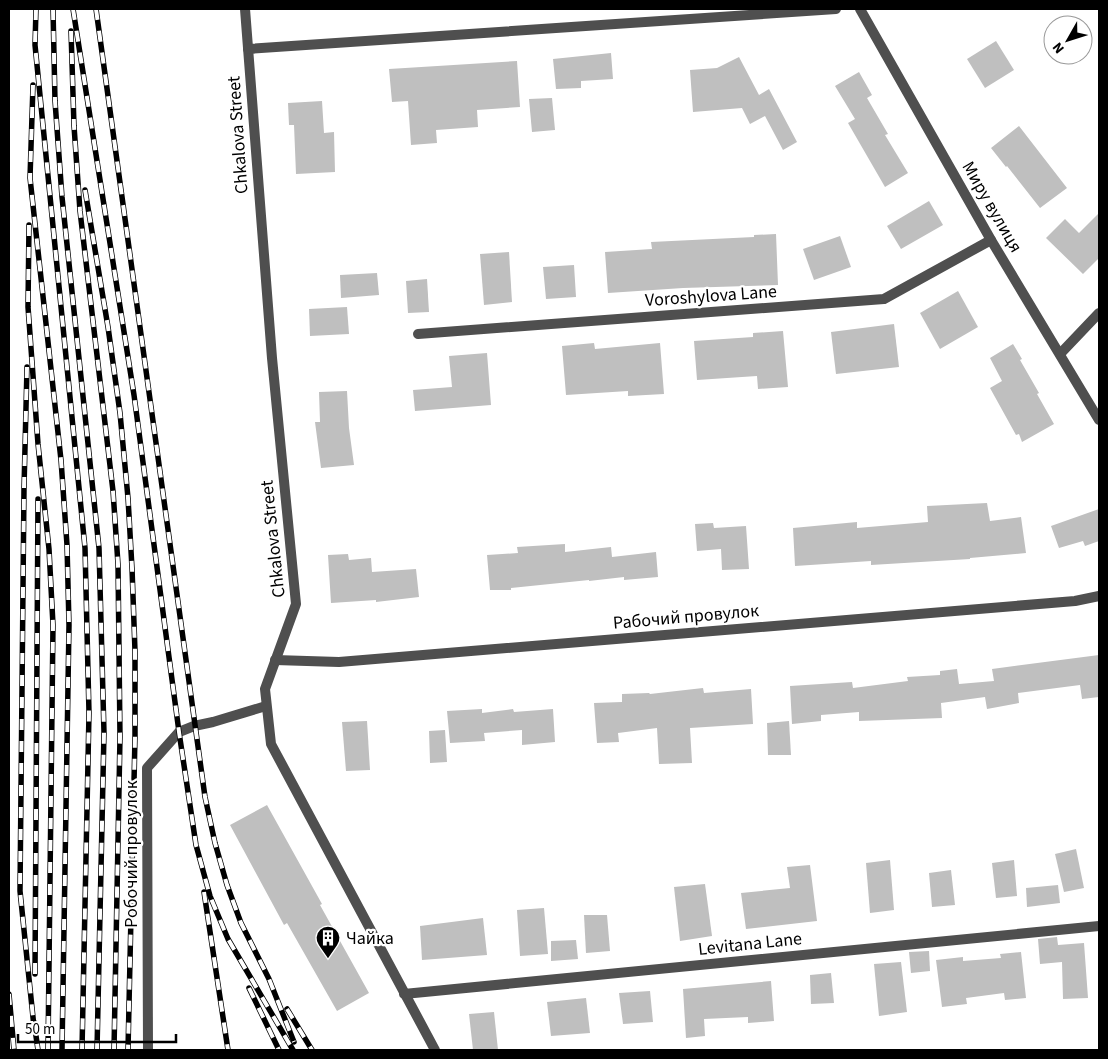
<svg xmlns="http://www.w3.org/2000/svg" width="1108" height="1059" viewBox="0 0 1108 1059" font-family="'Source Sans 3',sans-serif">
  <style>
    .building { fill: #bfbfbf }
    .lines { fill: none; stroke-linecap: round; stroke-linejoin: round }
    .minor { stroke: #4f4f4f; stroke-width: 10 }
    .rail-casing { stroke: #000; stroke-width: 5.5 }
    .rail { stroke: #fff; stroke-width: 4; stroke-dasharray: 11; stroke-linecap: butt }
    .labels { text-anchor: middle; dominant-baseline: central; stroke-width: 4.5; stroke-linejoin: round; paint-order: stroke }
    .street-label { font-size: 18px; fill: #000; stroke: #fff }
    .poi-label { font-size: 18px; fill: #000; stroke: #fff; text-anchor: start }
  </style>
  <rect width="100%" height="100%" fill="#fff"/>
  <g class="building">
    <path d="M996,41L1014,70L985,88L967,59Z"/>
    <path d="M611,53L613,79L581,81V88L556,89L553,59Z"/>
    <path d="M739,57L759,95L769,89L797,142L783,150L765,116L750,124L742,108L693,112L690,70L717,68Z"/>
    <path d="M517,61L520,107L477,110L478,127L436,130L437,143L411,145L408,101L392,102L389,69Z"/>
    <path d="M859,72L872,95L867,98L888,134L885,135L908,173L885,187L848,123L855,119L835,86Z"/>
    <path d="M552,98L555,130L532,132L529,99Z"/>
    <path d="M322,101L324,133L334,132L335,172L296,174L294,125H289L288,103Z"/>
    <path d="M1019,126L1067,188L1040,208L1007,166L1006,167L991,148Z"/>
    <path d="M929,201L943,225L901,249L887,226Z"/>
    <path d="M1099,213V258L1083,274L1046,238L1065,219L1079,233Z"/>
    <path d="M776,234L778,285L683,288L608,293L605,252L652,249L651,242L754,237V235Z"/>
    <path d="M840,236L851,267L814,280L803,249Z"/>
    <path d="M509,252L512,302L484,305L480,254Z"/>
    <path d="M574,265L576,297L546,299L543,267Z"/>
    <path d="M377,273L379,295L341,298L340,275Z"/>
    <path d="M427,279L429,312L408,313L406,281Z"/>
    <path d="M958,291L978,327L940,349L920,313Z"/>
    <path d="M347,307L349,334L310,336L309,309Z"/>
    <path d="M894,324L899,367L836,374L831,332Z"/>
    <path d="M783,331L788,387L758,389L757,376L697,380L694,341L753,337V333Z"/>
    <path d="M594,343L595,349L660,343L664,394L628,396V391L566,395L562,346Z"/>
    <path d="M1013,344L1022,359L1020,360L1039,393L1037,394L1054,424L1022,442L1019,434L1016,435L990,388L1002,381L990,358Z"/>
    <path d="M487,353L491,405L415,411L413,390L452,387L449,356Z"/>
    <path d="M347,391L349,428L354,465L321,468L315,422H320L319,392Z"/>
    <path d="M987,503L990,521L1021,517L1026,553L970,558V559L871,565V561L795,566L793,528L857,522V528L928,522L927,506Z"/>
    <path d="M1099,509V541L1085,546L1083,541L1059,548L1051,526Z"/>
    <path d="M713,523L714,528L746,526L749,569L722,570L721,549L697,551L695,524Z"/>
    <path d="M565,544V552L611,547L612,557L656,552L658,577L624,580V577L589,581V580L511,588V590H490L487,555L518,553L517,547Z"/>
    <path d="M348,554L349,560L371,558L372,572L416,569L419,597L376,602V600L331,603L328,555Z"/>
    <path d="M1099,655V697L1082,699L1080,685L1018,693L1019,703L987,709L985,697L941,703L942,718L859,721V712L821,715V721L792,724L790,686L852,682L853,688L908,681L907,677L940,675V671L957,669L959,684L994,681L992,669Z"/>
    <path d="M703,688L704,693L751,689L753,724L690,728L692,763L659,764L657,728L618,733L619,742L597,743L594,703L622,702V694L649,693L650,694Z"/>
    <path d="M482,709V713L513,709L514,712L553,709L555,742L522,745V730L484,733L485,741L450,743L447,711Z"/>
    <path d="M367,721L370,770L346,771L342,722Z"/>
    <path d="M789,721L791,755H768L767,723Z"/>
    <path d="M445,730L447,762L430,763L429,731Z"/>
    <path d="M267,805L322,904L320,905L369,993L337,1011L287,923L284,925L230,825Z"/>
    <path d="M1076,849L1084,888L1064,892L1055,854Z"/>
    <path d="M890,860L894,910L870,913L866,863Z"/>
    <path d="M1014,860L1017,896L996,898L992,863Z"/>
    <path d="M810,865L817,921L746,929L741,893L790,888L787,867Z"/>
    <path d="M951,870L955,905L932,907L929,873Z"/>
    <path d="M705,884L712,936L680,941L674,887Z"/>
    <path d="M1058,885L1060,903L1027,907L1026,888Z"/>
    <path d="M544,908L548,954L520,956L517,910Z"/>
    <path d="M584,915H607L610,951L586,953Z"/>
    <path d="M483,918L487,955L422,960L420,926Z"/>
    <path d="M1057,937L1058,945L1084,943L1088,998L1063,999L1062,962L1040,964L1038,939Z"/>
    <path d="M576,940L578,959L551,961V941Z"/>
    <path d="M929,951L930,971L911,973L909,952Z"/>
    <path d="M1021,952L1026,998L1005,1000L1004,993L966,998L967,1004L942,1007L936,960L963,957V961L1001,958L1000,954Z"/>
    <path d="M901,962L907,1012L879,1016L874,964Z"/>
    <path d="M831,973L834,1003L811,1004L810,975Z"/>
    <path d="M771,981L774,1021L748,1023V1017L704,1019L705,1036L686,1038L683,989Z"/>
    <path d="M650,991L653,1022L623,1024L619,993Z"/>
    <path d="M586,998L590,1033L551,1036L547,1002Z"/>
    <path d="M494,1012L498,1050H473L469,1014Z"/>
  </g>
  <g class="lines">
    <g class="minor">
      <path d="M245,9L272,358L296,604L265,689L271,744L435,1050"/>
      <path d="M860,9L991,240L1099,420"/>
      <path d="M248,49L836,9"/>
      <path d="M418,334L884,299L991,240"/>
      <path d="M1060,354L1099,313"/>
      <path d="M275,660L339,662L1075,601L1099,596"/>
      <path d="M404,994L1099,926"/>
      <path d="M148,1050L147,768L179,732L194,726L213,722L266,706"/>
    </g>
    <defs>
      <g id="rail">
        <path d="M36,9L35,45L85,548L89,713L82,1050"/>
        <path d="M53,9L55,101L62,197L99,548L104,733L97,1050"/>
        <path d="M73,9L134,395L179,732L196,845L210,896L228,939L293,1050"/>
        <path d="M96,9L205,797L215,843L227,885L241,923L269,979L294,1042"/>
        <path d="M71,31L74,126L80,211L113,491L118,564L120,737L114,1050"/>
        <path d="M33,85L30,178L61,460L67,545L69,625L62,1050"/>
        <path d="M85,190L108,327L120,413L128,498L132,568L135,651V737L128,1050"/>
        <path d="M29,225L28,307L38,444L49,549L53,625L48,1050"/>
        <path d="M27,367L24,488L20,891L34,1027"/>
        <path d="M204,892L228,1050"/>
        <path d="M35,974L38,499"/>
        <path d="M249,988L279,1050"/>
        <path d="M9,994L14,1050"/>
        <path d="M287,1009L312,1050"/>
        <path d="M34,1022L38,1050"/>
      </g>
    </defs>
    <use href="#rail" class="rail-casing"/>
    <use href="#rail" class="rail"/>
  </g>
  <defs>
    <symbol id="building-pin" viewBox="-11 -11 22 30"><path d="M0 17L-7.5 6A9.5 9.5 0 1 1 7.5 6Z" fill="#000" stroke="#fff"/><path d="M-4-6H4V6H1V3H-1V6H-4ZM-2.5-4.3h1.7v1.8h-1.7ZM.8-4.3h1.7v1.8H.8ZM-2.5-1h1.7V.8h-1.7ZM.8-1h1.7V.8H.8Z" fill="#fff"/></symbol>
  </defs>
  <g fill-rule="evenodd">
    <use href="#building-pin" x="314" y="924" width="28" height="38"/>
  </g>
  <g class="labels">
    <g class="street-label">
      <text transform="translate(238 135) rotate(-94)">Chkalova Street</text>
      <text transform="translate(992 207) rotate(60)">Миру вулиця</text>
      <text transform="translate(711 296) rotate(-4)">Voroshylova Lane</text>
      <text transform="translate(273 539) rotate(-96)">Chkalova Street</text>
      <text transform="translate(686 617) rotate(-5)">Рабочий провулок</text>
      <text transform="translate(131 854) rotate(-90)">Робочий провулок</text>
      <text transform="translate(750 944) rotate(-6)">Levitana Lane</text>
    </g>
    <g class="poi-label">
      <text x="346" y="938">Чайка</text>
    </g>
  </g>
  <rect width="1108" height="1059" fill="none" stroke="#000000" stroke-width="20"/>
  <g transform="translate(1068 40) rotate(231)"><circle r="24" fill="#ffffff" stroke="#999999"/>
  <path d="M0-4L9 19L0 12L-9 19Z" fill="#000000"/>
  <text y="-8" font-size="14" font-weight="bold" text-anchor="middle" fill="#000000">N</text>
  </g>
  <path d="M18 1034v8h158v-8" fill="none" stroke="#000000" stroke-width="2.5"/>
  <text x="25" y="1034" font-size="15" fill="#000000" stroke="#ffffff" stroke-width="4" paint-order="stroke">50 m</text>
</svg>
